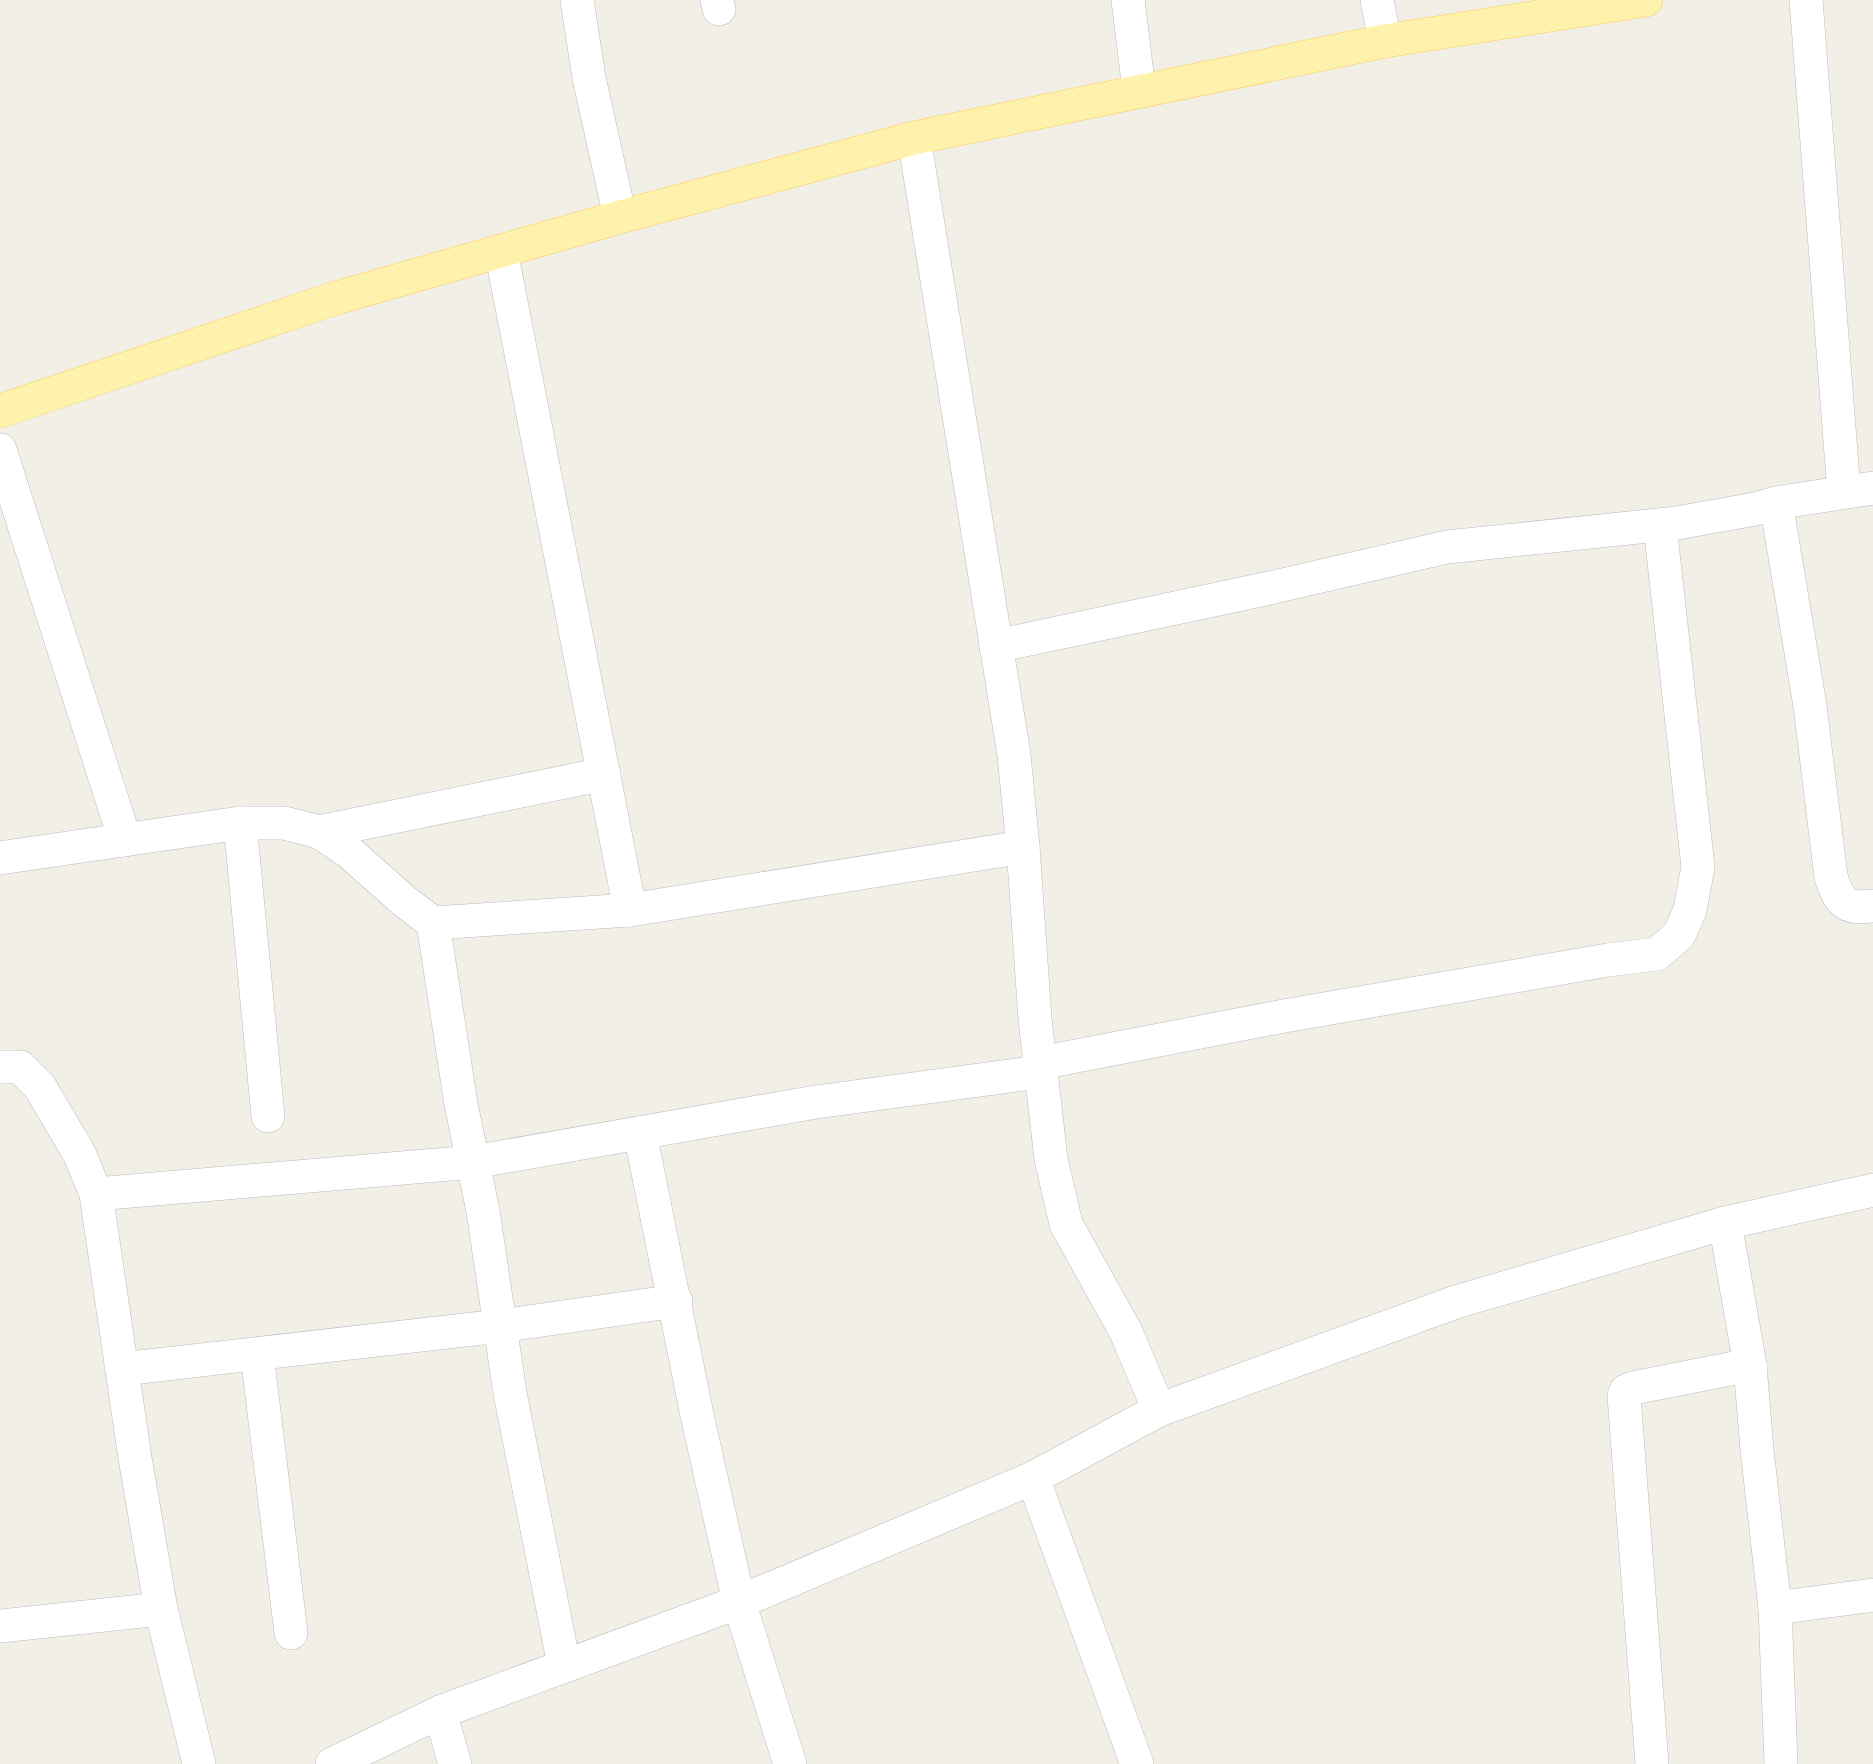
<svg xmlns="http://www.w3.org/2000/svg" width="1873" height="1764" viewBox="0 0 1873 1764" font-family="'IBM Plex Sans',sans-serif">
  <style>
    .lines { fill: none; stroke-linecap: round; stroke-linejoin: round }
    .street-casing { stroke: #b9bcc1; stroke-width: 34 }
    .primary-casing { stroke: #fecd53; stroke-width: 34 }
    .street { stroke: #fff; stroke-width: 33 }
    .primary { stroke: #fff2ad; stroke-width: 33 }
  </style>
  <rect width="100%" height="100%" fill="#f1efe6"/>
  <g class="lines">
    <defs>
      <g id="street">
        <path d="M577,0L589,78L620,217"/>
        <path d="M717,0L719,9"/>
        <path d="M1128,0L1139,90"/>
        <path d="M1377,0L1385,41"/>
        <path d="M1806,0L1844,492"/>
        <path d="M914,138L1014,755L1023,847L1035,1019L1051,1159L1066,1224L1126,1332L1159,1410"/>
        <path d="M501,251L630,910"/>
        <path d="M0,450L125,840"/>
        <path d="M1776,503L1810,706L1831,877C1840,903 1844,909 1873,906"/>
        <path d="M996,646L1265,589L1447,547L1677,523L1755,509L1776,503L1873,488"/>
        <path d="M240,823L268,1116"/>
        <path d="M319,832L604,774"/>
        <path d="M0,858L240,823H284L319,832L349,852L403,900L433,923L630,910L1023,847"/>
        <path d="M433,923L461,1104L483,1211L510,1393L564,1665"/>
        <path d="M1040,1063L1284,1016L1608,960L1657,954L1679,935L1690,910L1698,867L1660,526"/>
        <path d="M0,1067H20L40,1087L79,1153L96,1194L135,1458L161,1609L199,1764"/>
        <path d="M640,1133L697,1415L739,1602L790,1764"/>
        <path d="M96,1194L473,1162L816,1102L1040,1072"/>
        <path d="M1725,1223L1750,1365L1757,1450L1775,1608"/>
        <path d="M257,1354L291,1633"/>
        <path d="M122,1369L500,1326L676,1301"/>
        <path d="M1033,1478L1137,1764"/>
        <path d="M0,1626L161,1609"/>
        <path d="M440,1712L455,1764"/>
        <path d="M332,1764L440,1712L739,1602L1033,1478L1159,1410L1456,1302L1725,1223L1873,1190"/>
        <path d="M1652,1764L1624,1396L1626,1391L1633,1388L1750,1365"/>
        <path d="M1781,1764L1775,1608L1873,1595"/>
      </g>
      <path id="primary" d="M0,411L336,298L620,217L914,138L1385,41L1646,0"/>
    </defs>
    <use href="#street" class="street-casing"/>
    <use href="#primary" class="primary-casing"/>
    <use href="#street" class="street"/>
    <use href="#primary" class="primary"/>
  </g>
</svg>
